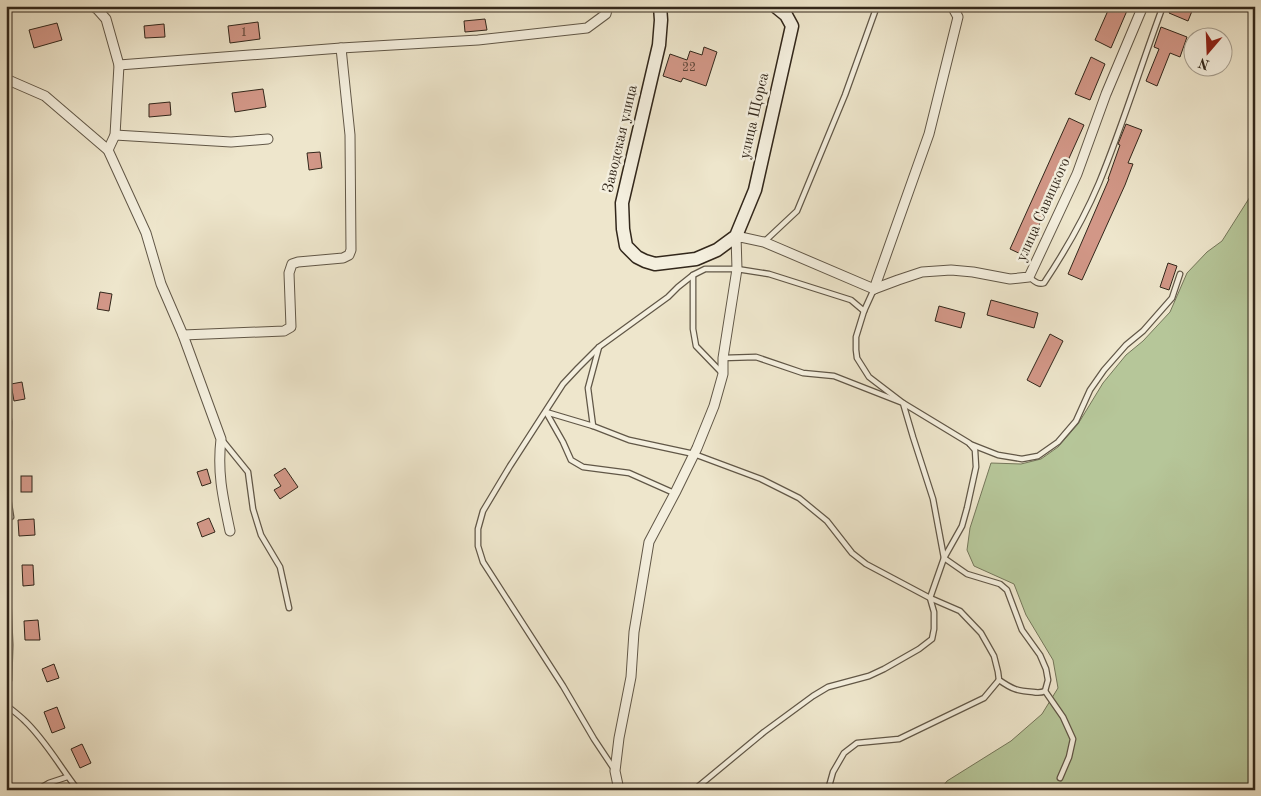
<svg xmlns="http://www.w3.org/2000/svg" width="1261" height="796" viewBox="0 0 1261 796" font-family="'Old Standard TT',serif">
  <style>
    .green { fill: #b6c699; stroke: #74765a }
    .building { fill: #d29787; stroke: #32271b }
    .lines { fill: none; stroke-linecap: round; stroke-linejoin: round }
    .lane-casing { stroke: #615747; stroke-width: 7 }
    .street-casing { stroke: #615747; stroke-width: 11 }
    .secondary-casing { stroke: #32271b; stroke-width: 15 }
    .lane { stroke: #f4efde; stroke-width: 4.5 }
    .street { stroke: #f4efde; stroke-width: 9 }
    .secondary { stroke: #f4efde; stroke-width: 12 }
    .labels { text-anchor: middle; dominant-baseline: central; stroke-width: 5; stroke-linejoin: round; paint-order: stroke }
    .number-label { font-size: 12px; fill: #5a4336 }
    .street-label { font-size: 15px; fill: #32271b; stroke: #f4efde }
  </style>
  <rect width="100%" height="100%" fill="#eee6cc"/>
  <filter id="stains"><feTurbulence type="fractalNoise" baseFrequency=".004" numOctaves="4"/><feColorMatrix values="0 0 0 0 .2 0 0 0 0 .09 0 0 0 0 .02 0 0 0 .5 -.17"/></filter>
  <radialGradient id="worn" r=".72"><stop offset=".6" stop-color="#630" stop-opacity="0"/><stop offset="1" stop-color="#630" stop-opacity=".3"/></radialGradient>
  <path class="green" d="M1255,189V790H940L947,781L1011,741L1042,714L1058,688L1053,660L1026,615L1014,584L974,566L967,550L970,528L991,463L1021,464L1041,459L1058,447L1078,424L1103,383L1126,355L1143,341L1170,312L1187,273L1207,252L1222,241Z"/>
  <g class="building">
    <path d="M1110,6H1129L1111,48L1095,40Z"/>
    <path d="M1172,6H1194L1188,21L1169,13Z"/>
    <path d="M485,19L487,30L465,32L464,21Z"/>
    <path d="M258,22L260,39L230,43L228,26Z"/>
    <path d="M57,23L62,40L34,48L29,30Z"/>
    <path d="M164,24L165,37L145,38L144,26Z"/>
    <path d="M1161,27L1187,37L1180,57L1170,53L1157,86L1146,81L1159,49L1154,47Z"/>
    <path d="M704,47L717,52L706,86L683,78L681,82L663,76L670,54L687,60L690,51L702,55Z"/>
    <path d="M1091,57L1105,64L1090,100L1075,94Z"/>
    <path d="M263,89L266,107L235,112L232,93Z"/>
    <path d="M170,102L171,115L149,117V104Z"/>
    <path d="M1069,118L1084,125L1025,256L1010,249Z"/>
    <path d="M1126,124L1142,130L1128,163L1133,164L1125,185L1082,280L1068,274L1109,179H1108L1120,145L1118,144Z"/>
    <path d="M320,152L322,168L309,170L307,153Z"/>
    <path d="M1168,263L1177,266L1169,290L1160,287Z"/>
    <path d="M100,292L112,294L109,311L97,309Z"/>
    <path d="M991,300L1038,313L1034,328L987,315Z"/>
    <path d="M939,306L965,313L961,328L935,321Z"/>
    <path d="M1050,334L1063,341L1040,387L1027,380Z"/>
    <path d="M22,382L25,399L14,401L11,384Z"/>
    <path d="M285,468L298,487L280,499L274,490L281,486L274,475Z"/>
    <path d="M207,469L211,483L202,486L197,472Z"/>
    <rect x="21" y="476" width="11" height="16"/>
    <path d="M209,518L215,532L202,537L197,523Z"/>
    <path d="M34,519L35,535L19,536L18,520Z"/>
    <path d="M22,565H33L34,585L23,586Z"/>
    <path d="M38,620L40,640H25L24,621Z"/>
    <path d="M54,664L59,678L47,682L42,669Z"/>
    <path d="M57,707L65,728L52,733L44,712Z"/>
    <path d="M82,744L91,763L80,768L71,749Z"/>
  </g>
  <g class="lines">
    <defs>
      <g id="lane">
        <path d="M765,241L797,211L845,95L877,6"/>
        <path d="M693,275V329L696,346L722,373"/>
        <path d="M1029,277C1034,281 1038,285 1044,283C1064,253 1085,216 1099,183C1123,125 1141,65 1163,6"/>
        <path d="M6,398L9,422L7,492L11,517"/>
        <path d="M546,412L593,426L629,440L694,454L761,479L799,498L827,521L852,553L866,564L930,598L960,611L981,633L994,656L998,672L999,680C1012,689 1017,691 1033,692C1038,693 1041,693 1045,691L1048,680L1046,669L1040,655L1022,630L1007,590L1000,584L967,574L944,558L933,499L913,437L903,403L834,376L803,373L756,357L723,358"/>
        <path d="M546,412L563,442L571,460L583,467L629,473L674,493"/>
        <path d="M593,426L588,388L599,347"/>
        <path d="M222,440L248,472L253,509L261,535L280,567L289,608"/>
        <path d="M970,444L998,455L1022,459L1038,456L1058,442L1076,421L1090,390L1104,370L1126,345L1143,331L1172,298L1180,274"/>
        <path d="M6,589L8,596L10,645L9,680L6,686"/>
        <path d="M1045,691L1063,717L1073,739L1069,757L1060,778"/>
        <path d="M6,705C12,710 19,715 25,721C46,741 60,767 78,790"/>
        <path d="M614,769L594,739L563,686L483,562L478,546V529L483,511L510,466L563,384L578,368L599,347L668,297L678,287L693,275L705,269H737L769,274L851,300L864,311"/>
        <path d="M37,790L49,783L67,777"/>
        <path d="M694,790L764,732L813,696L828,687L869,676L884,669L919,649L932,639L934,629V612L930,598L944,558L962,526L967,508L976,467L975,450L969,443L903,403L869,377L857,358L856,350V337L864,311L874,289"/>
        <path d="M828,790L833,772L844,753L857,743L899,739L984,698L999,680"/>
      </g>
      <g id="street">
        <path d="M93,6L98,10L106,19L119,65L115,135L108,150"/>
        <path d="M119,65L341,48L478,40L587,28L606,14L608,6"/>
        <path d="M6,79L45,96L108,150L146,233L161,284L183,335L221,439C217,473 223,498 230,531"/>
        <path d="M115,135L231,142L268,139"/>
        <path d="M874,289L898,280L922,272L951,270L973,272L1010,279L1029,277L1077,174L1106,94L1143,6"/>
        <path d="M874,289L929,134L958,17L952,6"/>
        <path d="M183,335L284,331L291,327L289,273L292,264L298,262L343,258L349,255L351,250L350,135L341,48"/>
        <path d="M619,790L615,771L619,738L631,677L634,632L649,542L675,493L697,448L714,406L723,374V358L737,269L736,236L764,242L874,289"/>
      </g>
      <path id="secondary" d="M660,6L661,20L659,45L622,203L623,229L626,246L637,257L645,261L655,264L696,259L717,250L736,236L755,190L792,26L786,15L775,6"/>
    </defs>
    <use href="#lane" class="lane-casing"/>
    <use href="#street" class="street-casing"/>
    <use href="#secondary" class="secondary-casing"/>
    <use href="#lane" class="lane"/>
    <use href="#street" class="street"/>
    <use href="#secondary" class="secondary"/>
  </g>
  <g class="labels">
    <g class="number-label">
      <text x="244" y="33">1</text>
      <text x="689" y="68">22</text>
    </g>
    <g class="street-label">
      <text transform="translate(755 116) rotate(-77)">улица Щорса</text>
      <text transform="translate(621 139) rotate(-77)">Заводская улица</text>
      <text transform="translate(1044 210) rotate(-66)">улица Савицкого</text>
    </g>
  </g>
  <rect width="1261" height="796" fill="none" stroke="#eee6cc" stroke-width="25"/>
  <rect x="8" y="8" width="1246" height="781" fill="none" stroke="#32271b" stroke-width="2.5"/>
  <rect x="12" y="12" width="1236" height="771" fill="none" stroke="#32271b"/>
  <g transform="translate(1208 52) rotate(199)"><circle r="24" fill="#f4efde" stroke="#a69f90"/>
  <path d="M0-4L9 19L0 12L-9 19Z" fill="#8f2418"/>
  <text y="-8" font-size="14" font-weight="bold" text-anchor="middle" fill="#32271b">N</text>
  </g>
  <rect width="100%" height="100%" filter="url(#stains)"/>
  <rect width="100%" height="100%" fill="url(#worn)"/>
</svg>
